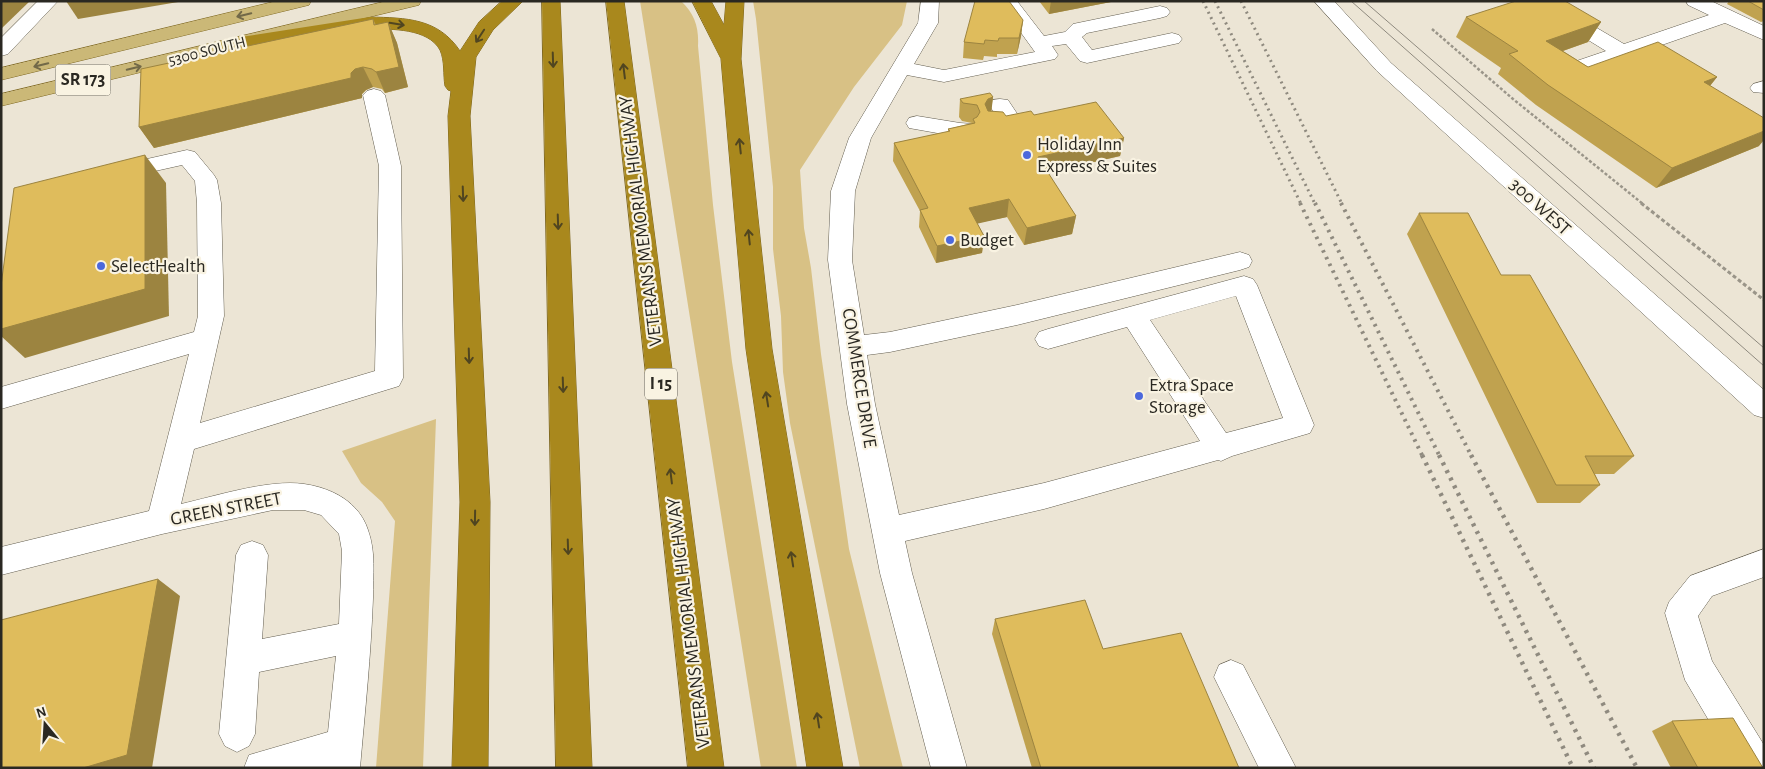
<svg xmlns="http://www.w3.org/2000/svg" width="1765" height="769" viewBox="0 0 1765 769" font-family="'Alegreya Sans',sans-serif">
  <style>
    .green { fill: #d8c185 }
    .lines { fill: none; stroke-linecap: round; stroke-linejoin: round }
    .minor-casing { stroke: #635e50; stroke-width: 1 }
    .major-casing { stroke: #7d661f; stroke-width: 1 }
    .highway-casing { stroke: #7d661f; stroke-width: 1 }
    .path-far1 { stroke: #9a9589; stroke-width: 2.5; stroke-dasharray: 3 2; stroke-linecap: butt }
    .path { stroke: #9a9589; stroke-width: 3; stroke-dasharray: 4 2.5; stroke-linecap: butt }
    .minor { fill: #fff; fill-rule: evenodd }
    .major { fill: #cbb877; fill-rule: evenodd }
    .highway { fill: #a9881d; fill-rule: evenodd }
    .tram { stroke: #8f8a7f; stroke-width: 1 }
    .rail-far2 { stroke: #8f8a7f; stroke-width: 3; stroke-dasharray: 2 4; stroke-linecap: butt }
    .rail-far1 { stroke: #8f8a7f; stroke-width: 4; stroke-dasharray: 2.5 5; stroke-linecap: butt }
    .rail { stroke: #8f8a7f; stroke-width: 4.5; stroke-dasharray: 3 5.5; stroke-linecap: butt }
    .wall { fill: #c0a24f }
    .shaded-wall { fill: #9c8440 }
    .building { fill: #dfbc5c; stroke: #9c8440 }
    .oneway { stroke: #726948 }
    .oneway2 { stroke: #504520 }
    .poi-dot { fill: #4c68dc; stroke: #f9f3e2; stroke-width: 2 }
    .labels { text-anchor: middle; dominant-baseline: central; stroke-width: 4.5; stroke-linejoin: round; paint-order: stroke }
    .far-street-label { font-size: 16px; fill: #2a2822; stroke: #f9f3e2 }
    .shield { fill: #f9f3e2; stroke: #68655c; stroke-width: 1 }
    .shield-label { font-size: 18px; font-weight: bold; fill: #2a2822 }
    .poi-label { font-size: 19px; fill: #2a2822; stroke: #f9f3e2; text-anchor: start }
    .street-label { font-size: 19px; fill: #2a2822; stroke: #f9f3e2 }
  </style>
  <rect width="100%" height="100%" fill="#ece5d5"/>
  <g class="green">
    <path d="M640,1H681C695,14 699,28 698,46L713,205L732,362L797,768H761Z"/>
    <path d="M753,1H907L902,25L854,87L800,170L804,228L811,268L821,354L849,549L903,768H860L790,423L783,372L781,316L773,249V187L756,19Z"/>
    <path d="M436,419L423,768H376L395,521L382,502L361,483L342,451Z"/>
  </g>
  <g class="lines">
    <defs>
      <g id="minor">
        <path d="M38,1H58L8,54L1,56V38Z"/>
        <path d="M921,1H939L938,23L914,64L944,70L1035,52L998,1H1017L1044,36L1065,32L1073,24L1160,6L1167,8L1170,12L1167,16L1160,18L1087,33L1082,37L1092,50L1172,33L1179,35L1182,39L1179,43L1087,63L1080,61L1066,44L1052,46L1058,55L1055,59L944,82L907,75L871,138L855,191L852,260L864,335L890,332L1017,305L1240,252L1249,255L1252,261L1249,267L1240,270L1017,325L890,352L867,355L875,404L899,515L1044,483L1200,441L1127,327L1048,349L1039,346L1035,339L1039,332L1048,329L1244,276L1253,279L1257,285L1314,425L1310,433L1232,456L1221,461L1218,460L1044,509L905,541L912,573L967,768H931L880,573L847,404L828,260L831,191L849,138L918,23ZM1236,296L1283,418L1226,433L1150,320Z"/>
        <path d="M1314,1H1334L1391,63L1764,390V418L1754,415L1377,71Z"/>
        <path d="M1686,1H1711L1764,26V40L1725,23L1633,55L1631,57L1622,59L1573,75L1566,77L1559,75L1556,71L1559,67L1606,51L1554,19L1551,15L1554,11L1561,9L1568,11L1624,44L1709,15L1688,5Z"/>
        <path d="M1764,81V93L1753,92L1750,88L1753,84Z"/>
        <path d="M374,89L381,91L385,95L401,166L403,378L399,386L194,449L181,504C216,496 269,479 304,484C332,488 359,502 368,530C376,552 373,575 373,598C371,655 365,711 360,768H244L249,755L328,732L336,656L259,672L255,734L249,746L237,752L225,746L219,734L236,555L241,545L252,541L263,545L268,555L262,639L339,624L342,551L339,534L321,515L304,510H273L162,534L1,575V547L149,511L189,354L1,409V387L194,332L198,316L197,203L195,181L182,165L115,180L107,178L104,173L107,168L187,150L195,152L214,175L217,180L221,203L224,316L200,423L375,371L379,166L363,95L367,91Z"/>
        <path d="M1000,99L1008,100L1018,115C1010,126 1002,131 988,128L985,123L988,118L996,115L989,105L992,100Z"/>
        <path d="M917,116L960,123L974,124L977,129L974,134L960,137L909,128L906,123L909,118Z"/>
        <path d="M1764,549V577L1712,596L1698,616L1712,661L1764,745V768H1737L1685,680L1665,613L1669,602L1690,576Z"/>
        <path d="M1231,660L1243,665L1296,768H1259L1214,677L1219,665Z"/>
      </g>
      <g id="major">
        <path d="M277,1H311L309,5L1,80V68Z"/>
        <path d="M387,1H421L419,5L1,106V94Z"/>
      </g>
      <g id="highway">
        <path d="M502,1H523L493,30L476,57L470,116L490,502L488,768H452L460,502L448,116L451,91L448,90L445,86C443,75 445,61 440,50C428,28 391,29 370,29L228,51L221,49L218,45L221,41L228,39L370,17C406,18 438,18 460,51L479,22Z"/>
        <path d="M542,1H560L592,768H556Z"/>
        <path d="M606,1H624L724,768H688Z"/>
        <path d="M692,1H711L724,25L726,1H744L741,59L772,349L843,768H807L746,349L721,59Z"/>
      </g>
    </defs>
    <use href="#minor" class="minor-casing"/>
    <use href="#major" class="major-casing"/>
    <use href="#highway" class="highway-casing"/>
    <path class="path-far1" d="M1432,29L1513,99L1643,204"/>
    <path class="path" d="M1641,203L1764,300"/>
    <use href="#minor" class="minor"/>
    <use href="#major" class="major"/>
    <use href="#highway" class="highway"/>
    <g class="tram">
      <path d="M1351,1L1764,366"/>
      <path d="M1364,1L1764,348"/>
    </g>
    <g class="rail-far2">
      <path d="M1203,1L1301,204"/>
      <path d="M1215,1L1315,204"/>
      <path d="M1241,1L1342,204"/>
    </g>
    <g class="rail-far1">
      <path d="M1300,203L1423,457"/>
      <path d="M1315,203L1440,457"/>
      <path d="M1341,203L1472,457"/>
    </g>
    <g class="rail">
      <path d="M1422,455L1573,768"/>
      <path d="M1439,455L1594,768"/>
      <path d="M1471,455L1637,768"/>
    </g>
  </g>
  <g class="wall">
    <path d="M1039,1H1116L1049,14Z"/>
    <path d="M1729,1H1764V21L1761,22L1727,4Z"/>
    <path d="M1466,17L1601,22L1588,42L1563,51L1588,67L1717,77L1710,86L1759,146L1656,188L1536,105L1498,74L1501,68L1456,37Z"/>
    <path d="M373,19L376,25L388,22L397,43L408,87L385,93L382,89L373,87L366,90L362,94V98L154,148L139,127Z"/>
    <path d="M1023,20L1021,36L1017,54H997V57L984,56L983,60L963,58L964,42Z"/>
    <path d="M993,97L991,111L1006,116L1034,115L1124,138L1120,156L1048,173L1076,216L1072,234L1024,245L1007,217L977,223L984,236L982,253L936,263L919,227L920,211L893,161L894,143L948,132V129L972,123L962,121L959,117L960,99Z"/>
    <path d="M1419,213L1501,275L1634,456L1614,474H1595L1600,485L1580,503H1537L1407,234Z"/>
    <path d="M995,619L1103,649L1239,768H1032L992,634Z"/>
    <path d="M1672,721L1763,768H1671L1652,731Z"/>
  </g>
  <g class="shaded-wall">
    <path d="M1,1H30L1,29Z"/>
    <path d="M66,1H184L78,19Z"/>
    <path d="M1051,1H1116L1049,14Z"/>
    <path d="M1023,20L1021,36L1017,54L1019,38Z"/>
    <path d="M388,22L397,43L408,87L385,93L376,72Z"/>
    <path d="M1601,22L1588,42L1534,61L1546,41Z"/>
    <path d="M363,67L373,87L366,90L362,94V98L154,148L139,127Z"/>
    <path d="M1717,77L1701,97L1704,82Z"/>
    <path d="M993,97L991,115L986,117L985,104L988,99Z"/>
    <path d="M1764,131V140L1759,146L1656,188L1672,168Z"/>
    <path d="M1124,138L1120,156L1035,175L1038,157Z"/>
    <path d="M145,155L166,183L169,316L25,358L1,336V329Z"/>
    <path d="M1009,199L1007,217L967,226L969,208Z"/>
    <path d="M1076,216L1072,234L1024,245L1027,228Z"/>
    <path d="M984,236L982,253L936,263L937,246Z"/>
    <path d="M158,579L180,596L152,768H83Z"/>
  </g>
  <g class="building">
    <path d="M975,1H1009L1023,20L1019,38H999L998,41L985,40L984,44L964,42Z"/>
    <path d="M1516,1H1565L1601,22L1546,41L1588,67L1658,42L1717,77L1704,82L1764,118V131L1672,168L1548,85L1509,54L1518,51L1466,17Z"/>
    <path d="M1748,1H1764V10Z"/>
    <path d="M373,19L374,25L388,22L399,67L376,72L372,69L363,67L355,69L351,73V78L139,127L141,69Z"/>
    <path d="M990,93L993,97L988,99L985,104L988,111L1003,112L1006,116L1031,111L1034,115L1096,102L1124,138L1038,157L1076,216L1027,228L1009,199L969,208L984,236L937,246L920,210L928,208L894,143L950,131L948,129L975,123L973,119L977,117L980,112L977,105L963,103L960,99Z"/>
    <path d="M145,155V289L1,329V286L14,188Z"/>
    <path d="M1419,213H1468L1501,275H1530L1634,456H1585L1600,485H1556Z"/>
    <path d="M158,579L127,755L83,768H1V620Z"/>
    <path d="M1085,600L1103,649L1181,633L1239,768H1041L995,619Z"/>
    <path d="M1733,718L1763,768H1698L1672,721Z"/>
  </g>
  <defs><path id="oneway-shaft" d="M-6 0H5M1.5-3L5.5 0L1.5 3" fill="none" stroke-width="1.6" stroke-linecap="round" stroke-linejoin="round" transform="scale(1.25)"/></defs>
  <g class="oneway">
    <use href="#oneway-shaft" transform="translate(244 15) rotate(166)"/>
    <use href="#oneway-shaft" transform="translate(41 65) rotate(166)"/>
    <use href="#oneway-shaft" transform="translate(134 68) rotate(-14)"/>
  </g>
  <g class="oneway2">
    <use href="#oneway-shaft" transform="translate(397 24) rotate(9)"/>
    <use href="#oneway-shaft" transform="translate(480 36) rotate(123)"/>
    <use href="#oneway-shaft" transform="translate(553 60) rotate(88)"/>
    <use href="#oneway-shaft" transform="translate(624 71) rotate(-97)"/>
    <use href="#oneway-shaft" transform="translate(740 146) rotate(-96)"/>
    <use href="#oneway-shaft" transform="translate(463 194) rotate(88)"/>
    <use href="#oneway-shaft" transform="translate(558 222) rotate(88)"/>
    <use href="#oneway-shaft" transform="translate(749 237) rotate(-96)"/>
    <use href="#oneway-shaft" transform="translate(469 356) rotate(88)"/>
    <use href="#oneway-shaft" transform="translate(563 385) rotate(88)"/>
    <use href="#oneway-shaft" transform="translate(767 399) rotate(-99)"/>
    <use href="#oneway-shaft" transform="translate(671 476) rotate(-97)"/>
    <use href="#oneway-shaft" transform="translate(475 518) rotate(91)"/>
    <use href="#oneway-shaft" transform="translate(568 547) rotate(88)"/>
    <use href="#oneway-shaft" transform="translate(792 559) rotate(-99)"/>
    <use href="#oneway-shaft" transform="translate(818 720) rotate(-99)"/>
  </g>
  <g class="poi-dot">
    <circle cx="1027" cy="155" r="5"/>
    <circle cx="950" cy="240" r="5"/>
    <circle cx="101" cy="266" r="5"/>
    <circle cx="1139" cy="396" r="5"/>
  </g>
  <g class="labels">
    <g class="far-street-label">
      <text transform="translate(207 51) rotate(-14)">5300 SOUTH</text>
    </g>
    <g class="shield">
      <rect x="55.5" y="64.5" width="55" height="31" rx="4"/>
      <rect x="645" y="368.5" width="32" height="31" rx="4"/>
    </g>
    <g class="shield-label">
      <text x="83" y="80">SR 173</text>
      <text x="661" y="384">I 15</text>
    </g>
    <g class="poi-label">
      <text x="1037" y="144">Holiday Inn<tspan x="1037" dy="22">Express &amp; Suites</tspan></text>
      <text x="960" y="240">Budget</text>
      <text x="111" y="266">SelectHealth</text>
      <text x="1149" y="385">Extra Space<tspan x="1149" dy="22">Storage</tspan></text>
    </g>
    <g class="street-label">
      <text transform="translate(1540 207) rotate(42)">300 WEST</text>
      <text transform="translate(641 221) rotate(-97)">VETERANS MEMORIAL HIGHWAY</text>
      <text transform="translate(859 378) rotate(81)">COMMERCE DRIVE</text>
      <text transform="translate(226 509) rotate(-11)">GREEN STREET</text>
      <text transform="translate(689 623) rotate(-97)">VETERANS MEMORIAL HIGHWAY</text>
    </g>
  </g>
  <rect width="1765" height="769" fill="none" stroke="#2a2822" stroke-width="5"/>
  <g transform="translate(45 724) rotate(342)" stroke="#f9f3e2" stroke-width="4" paint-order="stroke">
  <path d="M0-4L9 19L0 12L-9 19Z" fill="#2a2822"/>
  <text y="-8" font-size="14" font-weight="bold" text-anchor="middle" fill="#2a2822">N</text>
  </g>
</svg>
